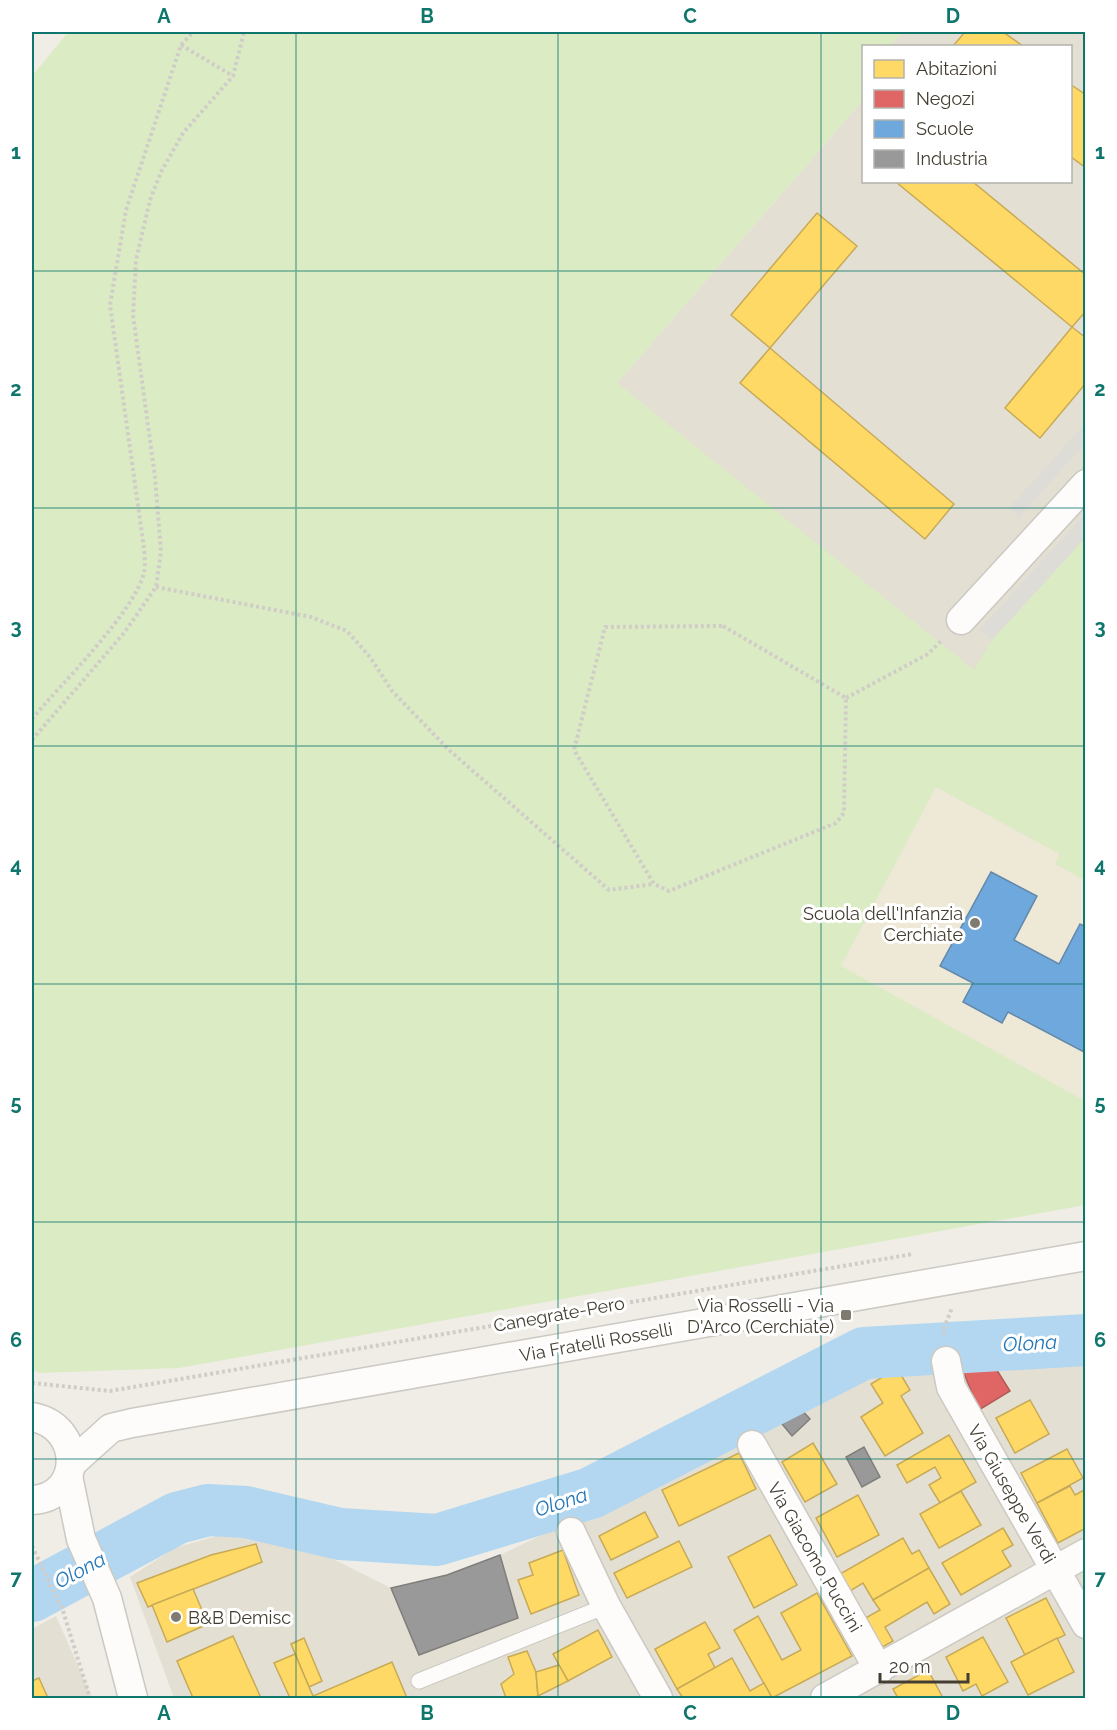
<svg xmlns="http://www.w3.org/2000/svg" width="1117" height="1730" viewBox="0 0 1117 1730" font-family="Raleway,sans-serif">
  <style>
    .residential { fill: #e4dfd3 }
    .education { fill: #eee8d7 }
    .green { fill: #dbebc3 }
    .parking { fill: #dedcd6 }
    .homes { fill: #ffd966; stroke: #c7aa56; stroke-width: 1.5 }
    .shops { fill: #e06666; stroke: #b15a56; stroke-width: 1.5 }
    .schools { fill: #6fa8dc; stroke: #6288a9; stroke-width: 1.5 }
    .industry { fill: #999; stroke: #807e7a; stroke-width: 1.5 }
    .lines { fill: none; stroke-linecap: round; stroke-linejoin: round }
    .river { stroke: #b3d7f0; stroke-width: 52 }
    .service-casing { stroke: #cbc9c2; stroke-width: 17 }
    .minor-casing { stroke: #cbc9c2; stroke-width: 31 }
    .path { stroke: #d0cdc9; stroke-width: 4; stroke-dasharray: 3 3; stroke-linecap: butt }
    .service { stroke: #fdfcfb; stroke-width: 15 }
    .minor { stroke: #fdfcfb; stroke-width: 28 }
    .grid { fill: none; stroke: #0f766e; stroke-width: 1.5; stroke-opacity: 0.55 }
    .poi-dot { fill: #807b71; stroke: #fff; stroke-width: 2 }
    .labels { text-anchor: middle; dominant-baseline: central; stroke-width: 6; stroke-linejoin: round; paint-order: stroke }
    .poi-label { font-size: 18px; fill: #443e32; stroke: #fff; text-anchor: end }
    .street-label { font-size: 18px; fill: #443e32; stroke: #fff }
    .water-label { font-size: 20px; font-style: italic; fill: #2576b7; stroke: #fff }
    .neatline { fill: none; stroke: #0f766e; stroke-width: 2 }
    .grid-label { font-size: 20px; text-anchor: middle; font-weight: bold; fill: #0f766e }
  </style>
  <rect width="100%" height="100%" fill="#efede6"/>
  <g class="residential">
    <path d="M902,32H1085V1101L841,967L936,787L617,383L863,100L864,182H1070V46H890Z"/>
    <path d="M1085,1355V1698H174L130,1577L175,1548L220,1535H271L325,1555L391,1588L447,1575L500,1555L749,1435L853,1371L882,1362Z"/>
    <path d="M56,1616L92,1698H32V1629Z"/>
  </g>
  <path class="education" d="M936,787L1060,854L1055,864L1085,880V1101L841,967Z"/>
  <path class="green" d="M68,32H902L890,46H864L863,100L617,383L974,670L992,640L1085,538V880L1055,864L1060,854L936,787L841,966L1085,1101V1205L179,1368L39,1373L32,1369V76Z"/>
  <g class="parking">
    <path d="M1085,424V444L1019,517L1009,508Z"/>
    <path d="M1085,514V538L992,640L980,629Z"/>
  </g>
  <g class="homes">
    <path d="M965,32H1003L1023,46H953Z"/>
    <path d="M1070,84L1086,95V168L1070,156Z"/>
    <path d="M896,182H973L1086,275V311L1072,327Z"/>
    <path d="M817,213L857,246L770,348L731,315Z"/>
    <path d="M1072,327L1086,338V383L1040,438L1005,408Z"/>
    <path d="M770,348L954,504L925,539L740,383Z"/>
    <path d="M897,1368L910,1390L901,1396L923,1433L885,1456L861,1417L883,1403L871,1384Z"/>
    <path d="M1030,1400L1049,1434L1015,1453L996,1418Z"/>
    <path d="M949,1435L976,1482L940,1503L929,1485L941,1478L935,1467L907,1483L897,1465Z"/>
    <path d="M813,1443L837,1484L805,1502L782,1462Z"/>
    <path d="M1067,1449L1083,1478L1037,1503L1021,1473Z"/>
    <path d="M739,1453L756,1489L679,1526L662,1490Z"/>
    <path d="M1070,1486L1075,1495L1086,1489V1528L1058,1543L1037,1503Z"/>
    <path d="M961,1491L981,1525L939,1548L920,1514Z"/>
    <path d="M858,1495L879,1535L837,1557L816,1518Z"/>
    <path d="M645,1512L658,1537L611,1560L599,1536Z"/>
    <path d="M1003,1528L1013,1545L1002,1551L1011,1566L961,1595L942,1563Z"/>
    <path d="M770,1535L797,1585L754,1608L728,1557Z"/>
    <path d="M903,1538L912,1554L919,1550L929,1568L873,1600L863,1583L850,1591L840,1574Z"/>
    <path d="M679,1541L692,1567L627,1598L614,1573Z"/>
    <path d="M256,1544L262,1562L148,1607L137,1583L211,1555Z"/>
    <path d="M563,1550L579,1595L531,1614L518,1580L533,1575L529,1563Z"/>
    <path d="M929,1568L950,1604L934,1614L927,1602L885,1627L893,1641L879,1649L862,1620L880,1610L873,1600Z"/>
    <path d="M193,1589L208,1624L167,1642L152,1605Z"/>
    <path d="M817,1593L852,1656L772,1698L734,1630L758,1616L782,1660L801,1650L781,1613Z"/>
    <path d="M1046,1598L1065,1635L1025,1655L1006,1618Z"/>
    <path d="M705,1622L720,1648L708,1654L715,1668L677,1689L655,1649Z"/>
    <path d="M598,1630L612,1657L568,1681L553,1654Z"/>
    <path d="M233,1636L261,1698H193L177,1661Z"/>
    <path d="M983,1637L1008,1682L982,1696L976,1684L963,1691L946,1657Z"/>
    <path d="M304,1638L322,1681L309,1687L291,1644Z"/>
    <path d="M1057,1638L1074,1672L1028,1695L1011,1662Z"/>
    <path d="M527,1651L536,1672L538,1696L532,1698H506L501,1684L514,1674L508,1657Z"/>
    <path d="M295,1654L309,1687L314,1698H290L274,1663Z"/>
    <path d="M732,1658L750,1691L764,1683L772,1698H683L677,1689Z"/>
    <path d="M392,1662L407,1698H314L313,1696Z"/>
    <path d="M559,1665L568,1681L538,1696L536,1672Z"/>
    <path d="M928,1670L943,1698H898L893,1689Z"/>
    <path d="M39,1678L48,1698H32V1681Z"/>
  </g>
  <path class="shops" d="M958,1359H990L1010,1391L979,1410Z"/>
  <path class="schools" d="M991,872L1037,896L1014,940L1059,964L1080,924L1086,927V1053L1008,1012L1002,1023L963,1002L973,983L940,966Z"/>
  <g class="industry">
    <path d="M797,1405L810,1419L792,1436L777,1418Z"/>
    <path d="M864,1447L880,1477L862,1487L846,1457Z"/>
    <path d="M500,1555L518,1618L419,1655L391,1588L447,1575Z"/>
  </g>
  <g class="lines">
    <path class="river" d="M32,1596L177,1518L208,1510L246,1512L340,1534L437,1540L591,1493L864,1353L1086,1340"/>
    <defs>
      <path id="service" d="M419,1681L606,1606"/>
      <g id="minor">
        <path d="M961,620L1086,484"/>
        <path d="M946,1361L951,1387L1086,1624"/>
        <path d="M32,1417C84,1426 83,1498 32,1500"/>
        <path d="M752,1445L879,1670"/>
        <path d="M71,1464L111,1428L132,1423L1086,1256"/>
        <path d="M68,1476L81,1539L107,1598L133,1698"/>
        <path d="M571,1532L606,1606L658,1698"/>
        <path d="M825,1698L1086,1553"/>
      </g>
    </defs>
    <use href="#service" class="service-casing"/>
    <use href="#minor" class="minor-casing"/>
    <g class="path">
      <path d="M181,45L233,76"/>
      <path d="M156,587L311,617L347,631L370,657L392,691L449,750L609,890L654,884"/>
      <path d="M723,626L846,698L844,813L836,823L669,891L654,884L574,750L605,627Z"/>
      <path d="M846,698L928,654L942,640"/>
      <path d="M32,719C61,684 133,614 144,573C146,564 144,551 143,541L110,305L126,210L181,45L193,32"/>
      <path d="M32,740L124,633L156,587L161,552L155,477L133,315L136,260L150,200L161,172L183,133L233,76L244,32"/>
      <path d="M944,1335V1328L952,1308"/>
      <path d="M32,1383L110,1391L913,1254"/>
      <path d="M32,1546L63,1611L90,1698"/>
    </g>
    <use href="#service" class="service"/>
    <use href="#minor" class="minor"/>
  </g>
  <path class="grid" d="M296,32V1698M558,32V1698M821,32V1698M32,271H1086M32,508H1086M32,746H1086M32,984H1086M32,1222H1086M32,1459H1086"/>
  <g class="poi-dot">
    <circle cx="975" cy="923" r="6"/>
    <rect x="840" y="1309" width="12" height="12" rx="3"/>
    <circle cx="176" cy="1617" r="6"/>
  </g>
  <g class="labels">
    <g class="poi-label">
      <text x="963" y="913">Scuola dell'Infanzia<tspan x="963" dy="21">Cerchiate</tspan></text>
      <text x="834" y="1305">Via Rosselli - Via<tspan x="834" dy="21">D'Arco (Cerchiate)</tspan></text>
      <text x="188" y="1617" text-anchor="start">B&amp;B Demisc</text>
    </g>
    <g class="street-label">
      <text transform="translate(559 1314) rotate(-10)">Canegrate-Pero</text>
      <text transform="translate(596 1342) rotate(-10)">Via Fratelli Rosselli</text>
      <text transform="translate(1012 1494) rotate(60)">Via Giuseppe Verdi</text>
      <text transform="translate(815 1557) rotate(60)">Via Giacomo Puccini</text>
    </g>
    <g class="water-label">
      <text transform="translate(1030 1343) rotate(-3)">Olona</text>
      <text transform="translate(561 1502) rotate(-18)">Olona</text>
      <text transform="translate(80 1570) rotate(-28)">Olona</text>
    </g>
  </g>
  <rect width="1117" height="1730" fill="none" stroke="#ffffff" stroke-width="66"/>
  <rect x="862" y="45" width="210" height="138" fill="#ffffff" stroke="#b4b2ad" stroke-width="1.5"/>
  <rect x="874" y="60" width="30" height="18" fill="#ffd966" stroke="#b4b2ad" stroke-width="1.5"/>
  <text x="916" y="75" font-size="18" fill="#443e32">Abitazioni</text>
  <rect x="874" y="90" width="30" height="18" fill="#e06666" stroke="#b4b2ad" stroke-width="1.5"/>
  <text x="916" y="105" font-size="18" fill="#443e32">Negozi</text>
  <rect x="874" y="120" width="30" height="18" fill="#6fa8dc" stroke="#b4b2ad" stroke-width="1.5"/>
  <text x="916" y="135" font-size="18" fill="#443e32">Scuole</text>
  <rect x="874" y="150" width="30" height="18" fill="#999999" stroke="#b4b2ad" stroke-width="1.5"/>
  <text x="916" y="165" font-size="18" fill="#443e32">Industria</text>
  <path d="M880 1673v9h88v-9" fill="none" stroke="#443e32" stroke-width="3"/>
  <text x="889" y="1673" font-size="18" fill="#443e32" stroke="#ffffff" stroke-width="4.5" paint-order="stroke">20 m</text>
  <rect x="33" y="33" width="1051" height="1664" class="neatline"/>
  <g class="grid-label">
    <text x="164" y="23">A</text>
    <text x="427" y="23">B</text>
    <text x="690" y="23">C</text>
    <text x="953" y="23">D</text>
    <text x="16" y="159">1</text>
    <text x="1100" y="159">1</text>
    <text x="16" y="396">2</text>
    <text x="1100" y="396">2</text>
    <text x="16" y="634">3</text>
    <text x="1100" y="634">3</text>
    <text x="16" y="872">4</text>
    <text x="1100" y="872">4</text>
    <text x="16" y="1110">5</text>
    <text x="1100" y="1110">5</text>
    <text x="16" y="1347">6</text>
    <text x="1100" y="1347">6</text>
    <text x="16" y="1585">7</text>
    <text x="1100" y="1585">7</text>
    <text x="164" y="1720">A</text>
    <text x="427" y="1720">B</text>
    <text x="690" y="1720">C</text>
    <text x="953" y="1720">D</text>
  </g>
</svg>
